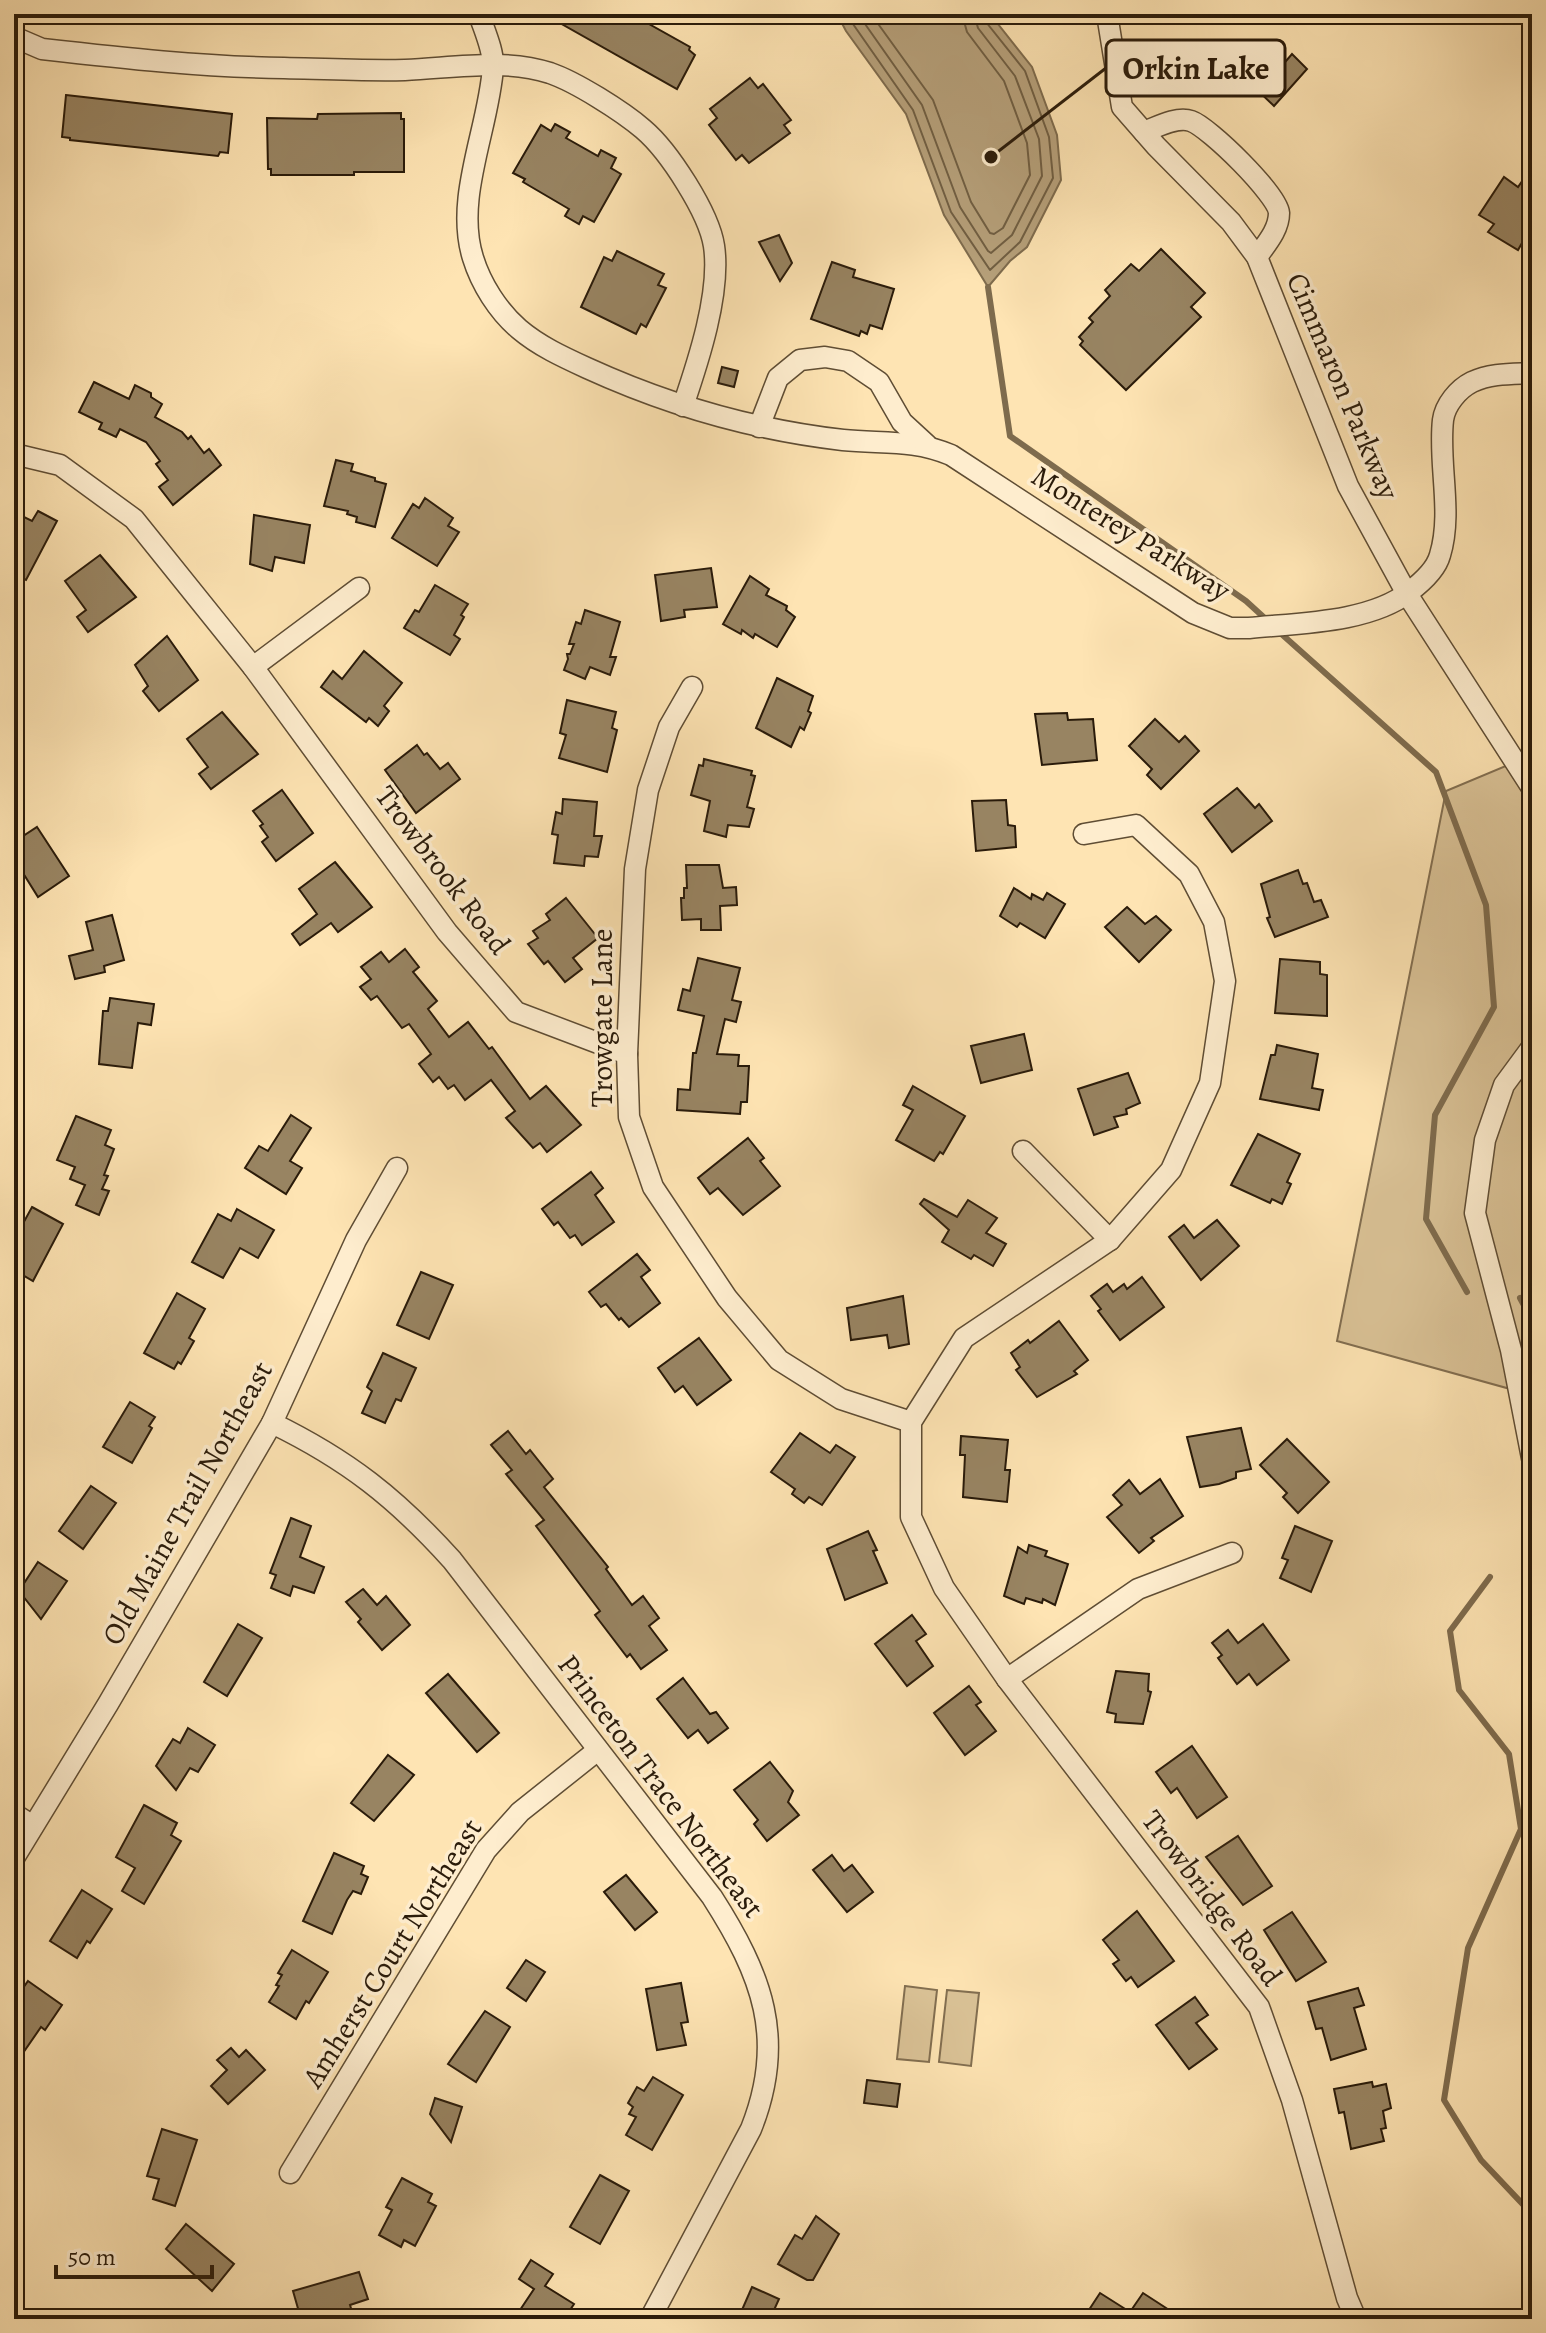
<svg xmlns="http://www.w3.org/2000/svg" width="1546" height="2333" viewBox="0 0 1546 2333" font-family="Alegreya,serif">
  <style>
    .green { fill: #dac296; stroke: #826e50; stroke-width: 2 }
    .water { fill: #b6a07a; stroke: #7e6b4d; stroke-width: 2 }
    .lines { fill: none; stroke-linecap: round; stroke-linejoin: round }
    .shore { stroke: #705e42; stroke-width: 2 }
    .stream { stroke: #7e6b4d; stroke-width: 6 }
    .building { fill: #988462; stroke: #2a1b0a; stroke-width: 2 }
    .minor-casing { stroke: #5f4d34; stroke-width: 23 }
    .minor { stroke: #feedce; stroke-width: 20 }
    .labels { text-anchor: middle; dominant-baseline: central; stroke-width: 7; stroke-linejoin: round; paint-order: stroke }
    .street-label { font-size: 30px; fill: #2a1b0a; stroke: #feedce }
    .leader { fill: none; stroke: #2a1b0a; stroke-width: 3 }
    .callout-dot { fill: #2a1b0a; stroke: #feedce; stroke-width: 3 }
    .callout { fill: #feedce; stroke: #2a1b0a; stroke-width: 3 }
    .callout-label { font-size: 32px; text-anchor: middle; font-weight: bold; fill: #2a1b0a }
  </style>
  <rect width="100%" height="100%" fill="#fee4b3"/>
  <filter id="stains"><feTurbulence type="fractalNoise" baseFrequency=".0025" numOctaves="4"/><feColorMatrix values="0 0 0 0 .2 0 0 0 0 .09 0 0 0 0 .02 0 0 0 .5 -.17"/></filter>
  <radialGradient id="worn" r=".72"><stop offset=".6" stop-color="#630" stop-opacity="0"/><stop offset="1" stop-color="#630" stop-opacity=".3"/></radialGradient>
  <g class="green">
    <path d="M1532,755V1395L1337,1341L1446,791Z"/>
    <path d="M905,1986L937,1990L929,2062L897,2059Z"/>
    <path d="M947,1990L979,1993L971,2066L939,2062Z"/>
  </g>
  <path class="water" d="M837,14H990L1032,67L1057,135L1061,180L1027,247L1010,261L988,287L944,215L906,114L846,31Z"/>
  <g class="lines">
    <g class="shore">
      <path d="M846,14L913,110L951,212L990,270L1020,242L1053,178L1049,137L1025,71L986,22L985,14"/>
      <path d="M858,14L922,105L960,207L988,251L991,253L1012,235L1042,176L1039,139L1015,76L978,28L974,14"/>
      <path d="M871,14L933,100L971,202L990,233L994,234L1003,228L1030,175L1027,143L1004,81L967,32L962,14"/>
    </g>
    <g class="stream">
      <path d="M988,287L1010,436L1246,601L1269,622"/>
      <path d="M1277,630L1436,772L1486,905L1494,1007L1435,1115L1426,1219L1467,1292"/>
      <path d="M1520,1298L1532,1320"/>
      <path d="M1490,1577L1450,1631L1459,1690L1509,1754L1521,1829L1468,1948L1444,2100L1481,2160L1532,2214"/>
    </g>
  </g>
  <g class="building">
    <path d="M544,14H631L690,47L689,50L695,55L677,89Z"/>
    <path d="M1277,53L1286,61L1292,54L1307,69L1274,106L1253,86L1258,80L1249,72L1263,55L1270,61Z"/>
    <path d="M750,78L758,88L763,84L791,120L784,125L790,133L749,163L742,155L736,160L709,125L717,118L710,109Z"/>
    <path d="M66,95L232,114L228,153L220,152L218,156L70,140V138L62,137Z"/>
    <path d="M401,113V119H404V172H354V175H271V169H268L267,118L317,119L318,114Z"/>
    <path d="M555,124L570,132L566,138L598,156L601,150L616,158L611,168L621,174L594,222L583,216L579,224L565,216L569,209L523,182L525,179L513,173L541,125L551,131Z"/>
    <path d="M1532,167V250L1522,243L1518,250L1488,232L1494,224L1479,215L1504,177L1518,187Z"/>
    <path d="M779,235L792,263L780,281L759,242Z"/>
    <path d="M1161,249L1205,293L1191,307L1201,317L1126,390L1080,345L1083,341L1079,337L1093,322L1089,318L1110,296L1105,290L1131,264L1139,271Z"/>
    <path d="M617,251L664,274L658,285L666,288L646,327L641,324L636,334L581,307L604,257L612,261Z"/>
    <path d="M832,262L855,270L853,277L894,289L882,329L870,325L867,334L861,331L859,336L811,319Z"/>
    <path d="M722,367L738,371L734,387L718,383Z"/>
    <path d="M94,382L129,399L135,385L151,393V397L162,404L155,417L182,432L188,439L191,436L204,453L209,449L221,465L173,505L159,487L168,480L156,464L160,461L146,442L120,429L116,437L99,429L102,423L79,412Z"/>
    <path d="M336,460L353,464L351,471L375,478V481L386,484L375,527L356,522L357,517L347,514L348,511L324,506Z"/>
    <path d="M425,498L453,518L448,526L459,532L437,566L392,538L413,504L419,508Z"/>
    <path d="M38,511L57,521L26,580L14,574V512L32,521Z"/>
    <path d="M254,515L310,525L304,563L275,557L272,571L250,564Z"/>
    <path d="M100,555L136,597L88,632L77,617L86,610L65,581Z"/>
    <path d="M711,568L717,607L684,610L685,617L661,621L655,575Z"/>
    <path d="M750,576L769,589L766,595L787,606L786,610L795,617L777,647L755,634L753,638L742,630L741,634L723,624Z"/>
    <path d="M435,585L468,604L461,615L464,617L454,635L460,639L450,655L404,628L415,610L419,612Z"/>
    <path d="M585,610L620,622L610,657H616L610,675L590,667L585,679L564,670L568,659L567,654H570L574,644H569L576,622L581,624Z"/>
    <path d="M167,636L198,680L159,711L143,691L148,686L135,665Z"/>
    <path d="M364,651L402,683L384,706L389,711L378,726L369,718L366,722L321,687L333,671L342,679Z"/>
    <path d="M777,678L813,696L808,711L811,713L804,730L800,727L791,747L756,728Z"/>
    <path d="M567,700L616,712L612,728L617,730L607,772L559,758L566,735L560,733Z"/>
    <path d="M222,712L258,754L211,789L199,774L208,767L187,739Z"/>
    <path d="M1067,713L1068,720L1093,719L1097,760L1042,765L1035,714Z"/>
    <path d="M1155,719L1179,742L1185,736L1199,751L1161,789L1147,775L1152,769L1129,746Z"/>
    <path d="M417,745L424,755L427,753L440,769L448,763L460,779L416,813L385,770Z"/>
    <path d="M704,759L752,771L751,775L755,776L747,807L754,809L749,827L728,825L726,837L704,831L710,801L691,795L699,765L703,766Z"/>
    <path d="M1237,788L1255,808L1259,804L1272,821L1232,852L1204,814Z"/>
    <path d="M282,790L313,833L276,861L262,842L268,837L260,826L263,824L253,811Z"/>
    <path d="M563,799L597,802L594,836H602L598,857L585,856L584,866L554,863L558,835L552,834L556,812L562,814Z"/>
    <path d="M1006,800L1008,825L1015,826L1016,847L976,851L972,801Z"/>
    <path d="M37,827L69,876L38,897L18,865L22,862L14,850V842Z"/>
    <path d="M335,862L372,907L338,932L331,923L300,945L292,934L317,914L299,889Z"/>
    <path d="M686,865H719L723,888L736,887L737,905L720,906L721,930H701V919L682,920L681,898H684V888H687Z"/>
    <path d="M1298,870L1303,884L1307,883L1314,902L1321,900L1328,917L1275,937L1267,918L1270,917L1261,884Z"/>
    <path d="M1014,888L1031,899L1032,894L1043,900L1047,893L1065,904L1045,938L1020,923L1017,927L1000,916Z"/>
    <path d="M566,898L598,938L573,958L582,969L565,982L548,961L544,964L528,944L538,938L533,931L550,920L546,914Z"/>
    <path d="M1127,907L1145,924L1156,916L1171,930L1139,962L1105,927Z"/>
    <path d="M112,915L124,960L104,966L105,972L75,979L69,956L93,950L86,922Z"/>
    <path d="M405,949L419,967L413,972L437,1001L428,1009L449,1037L468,1022L489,1049L492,1047L530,1099L546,1086L581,1125L547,1152L540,1143L533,1148L506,1118L515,1111L491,1080L465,1100L454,1085L448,1089L439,1077L433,1082L419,1064L431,1054L409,1024L402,1028L377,996L371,1000L360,987L371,979L361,967L381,952L389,962Z"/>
    <path d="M698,958L740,968L732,1000L741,1002L736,1022L725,1019L717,1054L739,1055L738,1066H749L747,1102H741L740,1114L677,1110L678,1089L690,1090L693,1053H696L704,1016L678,1010L683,989L690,991Z"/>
    <path d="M1280,959L1320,962V974L1327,975V1016L1275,1013Z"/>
    <path d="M110,998L154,1004L151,1025L138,1023L132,1068L99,1064L103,1011H108Z"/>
    <path d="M1024,1034L1032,1070L981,1083L971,1046Z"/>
    <path d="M1277,1045L1318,1054L1312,1088L1323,1090L1319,1110L1260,1099L1271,1055H1275Z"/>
    <path d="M1128,1073L1140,1103L1126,1109L1127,1114L1114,1117L1118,1127L1094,1135L1078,1089Z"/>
    <path d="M913,1086L965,1116L943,1154L940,1152L934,1161L896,1140L913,1110L903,1105Z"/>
    <path d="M291,1115L311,1128L290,1161L302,1168L286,1194L245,1168L259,1146L268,1151Z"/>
    <path d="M76,1116L111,1130L105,1145L114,1149L104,1175L108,1176L102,1189L109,1191L99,1215L76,1205L85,1185L70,1179L75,1167L57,1160Z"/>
    <path d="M1258,1134L1300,1154L1287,1182L1291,1184L1282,1204L1272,1199L1270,1203L1231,1185Z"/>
    <path d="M748,1138L764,1158L760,1161L780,1186L743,1215L718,1188L710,1194L698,1178Z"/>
    <path d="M591,1172L603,1188L595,1195L614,1222L582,1245L575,1235L570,1238L558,1222L554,1225L542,1209Z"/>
    <path d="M924,1199L957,1217L968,1200L997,1218L986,1233L1006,1244L993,1266L974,1255L971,1259L942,1242L949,1230L920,1204Z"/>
    <path d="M32,1207L63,1224L33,1281L14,1270V1240Z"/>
    <path d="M237,1209L274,1230L258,1258L240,1248L223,1278L192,1262L218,1214L231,1221Z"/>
    <path d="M1217,1220L1239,1246L1201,1280L1169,1237L1184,1225L1194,1238Z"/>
    <path d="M637,1254L650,1270L641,1277L660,1303L629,1327L621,1318L619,1320L606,1304L601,1307L589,1292Z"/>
    <path d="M421,1272L453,1285L429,1339L397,1325Z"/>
    <path d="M1142,1277L1164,1307L1120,1340L1098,1311L1101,1309L1091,1296L1107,1284L1113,1292L1124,1284L1127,1289Z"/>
    <path d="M177,1293L205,1309L189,1338L194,1341L181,1364L178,1362L174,1369L144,1353Z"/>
    <path d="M903,1296L909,1344L889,1348L887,1335L851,1340L847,1308Z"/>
    <path d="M1059,1321L1088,1360L1074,1371L1077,1374L1037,1397L1016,1370L1020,1367L1011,1353L1028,1340L1030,1343Z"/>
    <path d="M699,1338L731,1380L697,1405L683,1386L675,1392L658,1368Z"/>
    <path d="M383,1353L416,1368L401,1401L396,1399L385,1423L362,1413L372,1391L367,1387Z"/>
    <path d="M130,1402L155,1417L149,1426L152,1428L132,1463L103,1447Z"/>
    <path d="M1241,1428L1251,1469L1236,1472V1478L1219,1484L1200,1487L1187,1437Z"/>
    <path d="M508,1431L526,1454L530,1450L553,1479L544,1487L608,1567L606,1569L632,1605L643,1596L659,1618L649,1626L667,1650L641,1669L630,1654L627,1657L595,1615L600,1611L536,1526L544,1520L506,1474L512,1470L491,1445Z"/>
    <path d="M800,1433L830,1453L836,1445L855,1457L822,1505L809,1497L804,1503L792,1494L795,1489L771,1472Z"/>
    <path d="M961,1436L1008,1440L1005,1470H1010L1007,1502L963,1497L965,1455H960Z"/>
    <path d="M1287,1439L1329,1482L1298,1513L1283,1497L1287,1493L1260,1465Z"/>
    <path d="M1160,1479L1183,1516L1151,1538L1154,1541L1139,1553L1107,1517L1122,1505L1113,1495L1129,1480L1140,1494Z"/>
    <path d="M91,1486L116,1503L83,1549L59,1531Z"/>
    <path d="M291,1518L311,1526L300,1557L324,1567L314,1593L293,1586L290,1596L271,1588L276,1575L270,1573Z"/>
    <path d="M1295,1526L1332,1541L1311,1592L1280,1578L1288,1560L1282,1558Z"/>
    <path d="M868,1531L877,1550L873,1551L887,1583L845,1600L827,1549Z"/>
    <path d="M1029,1545L1047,1551L1045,1556L1068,1564L1055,1605L1043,1599L1042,1603L1026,1598L1024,1604L1004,1596L1018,1547L1027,1553Z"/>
    <path d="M38,1562L67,1581L41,1619L19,1591Z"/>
    <path d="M363,1589L377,1605L386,1596L410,1625L382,1650L358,1622L361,1619L346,1602Z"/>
    <path d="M912,1615L926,1634L916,1641L933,1666L907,1686L875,1644Z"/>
    <path d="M238,1624L262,1638L227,1696L204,1682Z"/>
    <path d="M1263,1624L1289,1660L1257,1685L1249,1674L1237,1684L1218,1658L1222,1655L1212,1643L1228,1630L1238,1643Z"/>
    <path d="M1116,1671L1149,1674L1148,1691L1151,1692L1143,1724L1115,1722L1116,1714L1107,1712Z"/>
    <path d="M448,1674L499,1733L477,1752L426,1693Z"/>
    <path d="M683,1678L710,1714L716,1712L728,1728L708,1743L698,1730L688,1738L657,1699Z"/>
    <path d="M969,1686L981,1702L976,1705L996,1731L965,1755L934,1713Z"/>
    <path d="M188,1728L215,1745L198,1772L190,1768L176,1790L156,1766L173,1739L180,1743Z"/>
    <path d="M1192,1746L1227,1797L1197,1818L1177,1788L1171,1793L1156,1772Z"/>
    <path d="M388,1755L414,1775L374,1821L351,1803Z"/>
    <path d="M770,1762L793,1791L788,1802L799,1815L767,1841L754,1824L758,1820L734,1790Z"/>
    <path d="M144,1805L177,1823L171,1835L181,1841L144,1904L122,1891L135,1868L116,1857Z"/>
    <path d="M1238,1836L1272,1886L1243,1905L1206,1857Z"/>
    <path d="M334,1853L364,1866L361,1874L368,1877L361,1894L353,1891L347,1900L332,1934L303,1921Z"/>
    <path d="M832,1855L844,1871L852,1865L873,1892L847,1912L813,1870Z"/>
    <path d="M626,1875L657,1912L635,1930L604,1892Z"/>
    <path d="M82,1890L112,1909L90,1943L87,1941L77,1958L50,1941Z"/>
    <path d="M1137,1911L1174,1961L1138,1987L1131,1977L1126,1981L1113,1964L1119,1960L1103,1940Z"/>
    <path d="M1292,1912L1326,1962L1296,1981L1264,1930Z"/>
    <path d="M292,1950L328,1972L309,2003L306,2001L296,2019L269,2002L279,1986L276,1985L282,1975L278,1973Z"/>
    <path d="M526,1960L545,1972L526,2001L507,1988Z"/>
    <path d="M28,1981L62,2005L45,2030L41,2027L14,2066V2001Z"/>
    <path d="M681,1983L688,2022L681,2023L686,2045L657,2050L646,1989Z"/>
    <path d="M1358,1988L1364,2005L1354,2008L1366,2049L1331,2060L1322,2028L1316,2029L1308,2002Z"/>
    <path d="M1195,1997L1208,2015L1196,2023L1217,2049L1189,2069L1156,2025Z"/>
    <path d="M485,2011L510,2027L476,2082L448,2064Z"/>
    <path d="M231,2048L239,2057L246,2050L265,2070L228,2104L211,2086L227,2070L217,2060Z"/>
    <path d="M653,2077L683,2095L652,2150L626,2135L636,2117L629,2114L633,2107L628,2103L637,2087L644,2091Z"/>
    <path d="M867,2080L900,2084L897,2107L864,2103Z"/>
    <path d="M1372,2082L1373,2087L1386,2084L1391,2108L1383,2111L1386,2128L1381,2129L1384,2141L1351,2149L1344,2112L1339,2113L1334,2089Z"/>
    <path d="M435,2098L462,2107L451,2142L430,2114Z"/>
    <path d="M162,2129L197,2140L175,2206L153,2199L159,2179L147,2176Z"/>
    <path d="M600,2175L629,2191L600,2244L570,2227Z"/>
    <path d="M402,2178L432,2194L428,2202L436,2206L415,2246L404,2240L401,2247L379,2235L392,2210L386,2207Z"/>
    <path d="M816,2216L839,2234L813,2280H807L778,2264L795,2235L802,2239Z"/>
    <path d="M186,2224L234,2264L212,2291L166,2249Z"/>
    <path d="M531,2260L553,2274L545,2286L574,2304L564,2319H514L534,2289L519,2279Z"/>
    <path d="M359,2272L368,2299L350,2305L353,2315L338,2319H301L293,2291Z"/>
    <path d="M752,2287L779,2299L770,2319H738Z"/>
    <path d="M1100,2293L1130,2312L1143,2293L1183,2319H1083Z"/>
  </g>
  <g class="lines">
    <defs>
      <g id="minor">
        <path d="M479,14C484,30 494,51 493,67C489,128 454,198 473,258C481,284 498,311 519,329C539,346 563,357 587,368C668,405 755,430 843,440C882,444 913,439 951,455L1193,613L1230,628H1249C1298,623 1369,623 1409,592C1421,583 1436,570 1440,555C1453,512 1438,464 1443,420C1445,405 1458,389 1472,382C1491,373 1512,374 1532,373"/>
        <path d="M1107,14L1122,107L1156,146L1231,222L1257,257L1348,486L1407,594L1532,788"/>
        <path d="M14,37L42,49C122,58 203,67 284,68C324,69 365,71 405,70C453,68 503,58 550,73C576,82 622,111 643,129C669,151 709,213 714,246C721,293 698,362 683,406"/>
        <path d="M1144,132C1157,127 1177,116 1191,121C1209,127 1278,195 1279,213C1279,230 1266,244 1257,257"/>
        <path d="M759,427L778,378L800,360L825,357L848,361L879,382L902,422L927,445"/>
        <path d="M14,454L60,465L134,519L253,667L447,932L516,1012L627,1054"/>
        <path d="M253,667L359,588"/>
        <path d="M692,687L669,727L648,790L635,869L627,1054L629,1117L653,1187L727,1298L779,1360L841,1399L911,1422"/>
        <path d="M1084,834L1136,825L1189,874L1214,922L1225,981L1210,1083L1171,1170L1110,1240L964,1338L911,1422V1517L944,1588L1007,1679L1259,2007L1292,2100L1347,2298L1356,2319"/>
        <path d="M1532,1047L1504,1085L1485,1140L1475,1213L1511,1350L1532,1458"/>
        <path d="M1023,1151L1110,1240"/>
        <path d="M272,1423C348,1460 396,1498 452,1560L712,1897C762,1975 787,2039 751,2129L650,2319"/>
        <path d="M1007,1679L1138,1589L1232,1553"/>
        <path d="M14,1814L33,1826"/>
        <path d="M14,1858L108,1704L272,1423L356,1240L397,1168"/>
        <path d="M290,2173L486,1850L520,1812L598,1750"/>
      </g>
    </defs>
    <use href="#minor" class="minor-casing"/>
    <use href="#minor" class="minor"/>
  </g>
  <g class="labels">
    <g class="street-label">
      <text transform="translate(1343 386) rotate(67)">Cimmaron Parkway</text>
      <text transform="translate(1131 533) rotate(32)">Monterey Parkway</text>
      <text transform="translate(443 870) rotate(53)">Trowbrook Road</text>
      <text transform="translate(602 1018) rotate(-90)">Trowgate Lane</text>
      <text transform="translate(187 1503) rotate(-61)">Old Maine Trail Northeast</text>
      <text transform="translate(661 1786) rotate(53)">Princeton Trace Northeast</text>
      <text transform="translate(1212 1898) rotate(53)">Trowbridge Road</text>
      <text transform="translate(392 1953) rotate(-58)">Amherst Court Northeast</text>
    </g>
  </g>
  <path class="leader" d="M991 157L1106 68"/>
  <circle class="callout-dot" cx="991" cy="157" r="8"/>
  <rect class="callout" x="1106" y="40" width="179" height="56" rx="8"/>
  <g class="callout-label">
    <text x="1196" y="79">Orkin Lake</text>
  </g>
  <rect width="1546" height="2333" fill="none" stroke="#fee4b3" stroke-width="48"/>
  <rect x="16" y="16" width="1514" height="2301" fill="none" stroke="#2a1b0a" stroke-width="4"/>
  <rect x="24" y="24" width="1498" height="2285" fill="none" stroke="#2a1b0a" stroke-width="2"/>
  <path d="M56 2265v12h156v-12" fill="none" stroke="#2a1b0a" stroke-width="4"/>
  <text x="68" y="2265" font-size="24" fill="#2a1b0a" stroke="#feedce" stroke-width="6" paint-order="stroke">50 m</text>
  <rect width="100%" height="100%" filter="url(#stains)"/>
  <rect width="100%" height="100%" fill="url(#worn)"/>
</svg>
